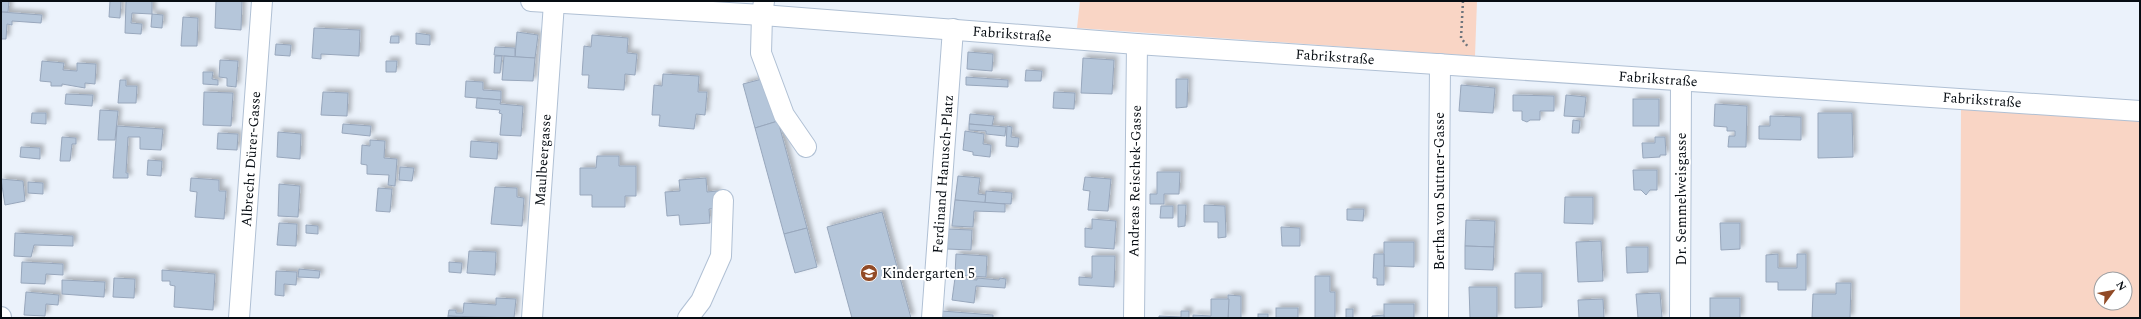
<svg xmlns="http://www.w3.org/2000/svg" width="2141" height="319" viewBox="0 0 2141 319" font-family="Spectral,serif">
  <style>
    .green { fill: #f9d5c5; fill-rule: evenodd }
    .building { fill: #b5c6da; stroke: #98a7bc; filter: url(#shadow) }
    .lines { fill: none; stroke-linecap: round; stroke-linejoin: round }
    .minor-casing { stroke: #b0c0d4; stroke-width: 22 }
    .path { stroke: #6e757c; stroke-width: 2.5; stroke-dasharray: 2 3; stroke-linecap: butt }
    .minor { stroke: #fff; stroke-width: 20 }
    .labels { text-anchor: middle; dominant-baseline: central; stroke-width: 4; stroke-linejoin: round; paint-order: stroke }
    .street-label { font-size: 14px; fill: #070d13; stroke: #fff }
    .poi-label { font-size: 14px; fill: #070d13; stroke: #fff; text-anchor: start }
  </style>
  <defs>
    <filter id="shadow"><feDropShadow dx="3.5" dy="-3.5" stdDeviation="2" flood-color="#0004"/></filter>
  </defs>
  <rect width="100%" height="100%" fill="#ebf2fb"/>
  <g class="green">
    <path d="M1080,1H1477L1475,56L1077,28Z"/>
    <path d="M1961,105L2140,119V318H1960ZM2101,279H2125V303H2101Z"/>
  </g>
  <g class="building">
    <path d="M1,1H9L8,12H1Z"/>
    <path d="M110,1H121L120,18L109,17Z"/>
    <path d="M126,1H152V14L132,13L131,23L142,24L141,34L125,33Z"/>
    <path d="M216,1H242L241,30L215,28Z"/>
    <path d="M1,12L42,15L41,23L12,21V25L7,24L6,39H1Z"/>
    <path d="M152,14L163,15L162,28L151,27Z"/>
    <path d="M183,17L198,18L197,46H181Z"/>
    <path d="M314,28L360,30L359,56L321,54V59L312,58Z"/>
    <path d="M517,32L538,35L535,58L515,57Z"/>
    <path d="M416,33L430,35V45L416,44Z"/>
    <path d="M592,35L628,38L627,53L637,54L635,75L625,74L624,90L588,88L589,75H582L584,46L591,47Z"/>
    <path d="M391,36H399V43H390Z"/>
    <path d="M276,44L291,45L290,56L275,55Z"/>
    <path d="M495,47L515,48V57L494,55Z"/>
    <path d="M968,52L993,54L992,71L967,69Z"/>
    <path d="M495,56H502L500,73H494Z"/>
    <path d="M504,56L535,58L533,81L502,80Z"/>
    <path d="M1083,58L1114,60L1112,94L1081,93Z"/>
    <path d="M220,60L238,61L236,87L227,86V78L219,77Z"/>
    <path d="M42,61L64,63L63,70L77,71V63L96,64L95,84L85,83V88L62,84V86H51V82L40,81Z"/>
    <path d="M386,61H397L396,72H386Z"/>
    <path d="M1026,70L1042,71L1041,81H1025Z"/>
    <path d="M203,72H213L212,79L218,80V85L203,84Z"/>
    <path d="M663,74L699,76L698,92H707L705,115L696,114L694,129L659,126L660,115H652L654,85L662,86Z"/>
    <path d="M966,77L1008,80V87L966,85Z"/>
    <path d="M766,78L778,121L755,128L743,84Z"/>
    <path d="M1176,79H1188L1187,107L1176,108Z"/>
    <path d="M120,80H126V86H137L136,103H118Z"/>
    <path d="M466,81L483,82V90L501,91V100L465,97Z"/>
    <path d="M1461,85L1495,88L1493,113L1459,111Z"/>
    <path d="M204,92L233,93L231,126L203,125Z"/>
    <path d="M323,92L348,93L347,116L321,115Z"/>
    <path d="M1054,92L1075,93L1074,109L1053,108Z"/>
    <path d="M66,94L93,95L92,106L65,104Z"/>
    <path d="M1513,95L1554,96V111H1540V120H1530L1527,122L1522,120V111H1513Z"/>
    <path d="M1566,95L1586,97L1584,117L1564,116Z"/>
    <path d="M477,98L501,100L500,104L523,106L521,136L500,135L502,114L499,113L500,110L476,108Z"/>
    <rect x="1633" y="99" width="26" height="27"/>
    <path d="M1715,104L1747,106L1746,147H1728L1729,136H1735V131H1727V127L1714,126Z"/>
    <path d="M100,110L118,111L115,140H98Z"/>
    <path d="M32,113H46V124L31,123Z"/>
    <path d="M1818,113H1852L1853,157L1818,158Z"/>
    <path d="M970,114L994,116L992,126L969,124Z"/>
    <path d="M1770,116L1801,117V140L1759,139V126H1770Z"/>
    <path d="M1573,120L1580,121L1579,133H1572Z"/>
    <path d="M778,121L807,228L784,234L755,128Z"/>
    <path d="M343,124L371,126L370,136L342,133Z"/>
    <path d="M969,124L1006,127L1005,136L986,134V131L969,130Z"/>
    <path d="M117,126L163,129L161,150L140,149V137H128L126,173H128V178H113Z"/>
    <path d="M1007,126L1012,127L1011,137L1019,138L1018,147L1006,146Z"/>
    <path d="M965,131L984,134L983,144L991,145L990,157L973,155V152L963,150Z"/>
    <path d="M278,132L301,134L300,159L277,157Z"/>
    <path d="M218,133L238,134L237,150L217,149Z"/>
    <path d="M62,137L76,138V144H72L70,161H60Z"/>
    <path d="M1655,137H1665L1666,155H1660V157L1643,158L1642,143H1655Z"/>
    <path d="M370,140L385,141L384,158L397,159L395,186L388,185L389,175L367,174V165L361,164L362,145L370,146Z"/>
    <path d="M471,141L498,143L497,159L470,157Z"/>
    <path d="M21,147L40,148V159L20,157Z"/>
    <path d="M597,156H619V166H636V196H625V207H592V195H580V168H596Z"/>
    <path d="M148,160L162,161L161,176L147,175Z"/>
    <path d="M400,167L414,168L412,181L399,180Z"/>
    <path d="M1633,170H1657V190H1650L1646,195L1641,190H1634Z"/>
    <path d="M1157,172H1180L1179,194H1164V204H1150V194H1157Z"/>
    <path d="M958,176L980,178L978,194L986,195L985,203L955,200Z"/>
    <path d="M1085,177L1111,179L1108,211L1088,210L1090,191L1083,190Z"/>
    <path d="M191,178L219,180V191H226L224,219L195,217L197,192L190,191Z"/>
    <path d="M706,178L707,192L717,191L718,208L709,209L710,223L680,225L679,215L667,216L665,192L680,191L679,180Z"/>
    <path d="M1,179L23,181L25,201L5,205Z"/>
    <path d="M28,182L43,183V194L28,193Z"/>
    <path d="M279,184L300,186L298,217L278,216Z"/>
    <path d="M495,187L517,188V197L524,198L522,226L491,224Z"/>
    <path d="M378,188L392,189L390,212L376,211Z"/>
    <path d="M986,191L1012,193L1011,204L985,203Z"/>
    <path d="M1565,197H1593V224L1564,223Z"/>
    <path d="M955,200L1005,204V212L974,211L973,227L952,226Z"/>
    <path d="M1178,205H1186L1185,226L1178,227Z"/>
    <path d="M1204,205L1225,206L1226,237L1218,238V222H1204Z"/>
    <path d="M1161,206H1173V218H1160Z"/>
    <path d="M1347,209H1364L1363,221L1347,220Z"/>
    <path d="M882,212L911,318H852L827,227Z"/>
    <path d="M1092,219L1116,221L1114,249L1085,247V228L1092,229Z"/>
    <path d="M1466,220L1495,221L1494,247L1465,246Z"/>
    <path d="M279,223L297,224L296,246L277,245Z"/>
    <path d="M1720,223H1740V249L1721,250Z"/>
    <path d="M306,225L318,226V234L306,233Z"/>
    <path d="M1281,227L1300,228V246H1282Z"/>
    <path d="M807,228L817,267L795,273L784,234Z"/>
    <path d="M948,229L972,230L971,250L947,249Z"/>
    <path d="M15,233L73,236V246L34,245L31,257L14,256Z"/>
    <path d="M1601,241L1603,281L1578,282L1576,242Z"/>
    <path d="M1384,242H1414V267L1384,266Z"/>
    <path d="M1465,246L1494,247L1493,270L1465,269Z"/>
    <path d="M1626,247H1648V272L1627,273Z"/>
    <path d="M469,251L496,252L495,275L467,273Z"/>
    <path d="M956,254L987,256L986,277L955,275Z"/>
    <path d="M1374,254H1384V285H1377V278H1373Z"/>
    <path d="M1778,254V268H1797V254H1806V290H1778V282H1766V255Z"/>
    <path d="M1092,256H1115L1114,287L1079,285V277L1092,278Z"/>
    <path d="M22,262L63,264V275L46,274L45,284L21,283Z"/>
    <path d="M449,262L462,263L461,273L449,272Z"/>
    <path d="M299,269L320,271L319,278L298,277Z"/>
    <path d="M162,270L215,274L213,310L174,307L175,286L170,285V281H162Z"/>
    <path d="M276,271L297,272L296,285L284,284V296L275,295Z"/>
    <path d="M1515,273H1542V307L1515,308Z"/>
    <path d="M1315,276H1330V292H1335V318H1315Z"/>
    <path d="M114,278L135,279L134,298L113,297Z"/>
    <path d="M955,278L977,280V278L999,280L1000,278L1006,279L1005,288L976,286L974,303L952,300Z"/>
    <path d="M62,280L105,282L104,297L62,294Z"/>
    <path d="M1836,283H1851L1850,318H1812L1813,294H1836Z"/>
    <path d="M1469,287H1497V318H1470Z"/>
    <path d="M26,292L59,295L58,305L46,304L45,316L24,315Z"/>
    <path d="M1660,293L1662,318H1638L1636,294Z"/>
    <path d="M1228,295L1241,296V318H1228Z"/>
    <path d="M496,298L516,299L514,318L448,316L449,310H456V313H463L464,303L496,305Z"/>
    <rect x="1710" y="298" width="30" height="20"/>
    <path d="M1211,299H1229L1228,318H1193V315L1211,316Z"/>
    <path d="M1603,299L1604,318H1579L1578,300Z"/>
    <rect x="1384" y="304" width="30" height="14"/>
    <rect x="1276" y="308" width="22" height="10"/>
    <rect x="1346" y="309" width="7" height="9"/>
    <path d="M942,311L993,315V318H942Z"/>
    <path d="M1181,311H1189V318H1159V316L1181,317Z"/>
    <rect x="1258" y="314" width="10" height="4"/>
    <path d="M1384,315V318H1372V316Z"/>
    <path d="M448,316L463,317V318H448Z"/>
  </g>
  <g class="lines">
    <defs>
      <g id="minor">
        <path d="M531,1L762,15L1137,44L2140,111"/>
        <path d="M764,1L762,15L761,53L784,115L806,147"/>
        <path d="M1,317V318"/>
        <path d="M239,318L262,1"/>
        <path d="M532,318L554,3"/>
        <path d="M688,318L701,301L721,256L723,200"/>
        <path d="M932,318L953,29"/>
        <path d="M1134,318L1137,44"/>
        <path d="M1438,318L1440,64"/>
        <path d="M1680,318L1681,81"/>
      </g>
    </defs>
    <use href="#minor" class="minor-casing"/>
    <path class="path" d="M1463,1L1461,38L1469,48"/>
    <use href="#minor" class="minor"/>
  </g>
  <defs>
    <symbol id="school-disc" viewBox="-11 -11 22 22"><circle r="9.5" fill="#914a26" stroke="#fff"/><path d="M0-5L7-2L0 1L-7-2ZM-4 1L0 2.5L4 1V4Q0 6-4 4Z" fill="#fff"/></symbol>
  </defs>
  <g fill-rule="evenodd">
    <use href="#school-disc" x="859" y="263" width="20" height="20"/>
  </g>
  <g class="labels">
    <g class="street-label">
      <text transform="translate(1012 34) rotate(4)">Fabrikstraße</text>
      <text transform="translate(1335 57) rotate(4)">Fabrikstraße</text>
      <text transform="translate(1658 79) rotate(4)">Fabrikstraße</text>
      <text transform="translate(1982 100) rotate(4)">Fabrikstraße</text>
      <text transform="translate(251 159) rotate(-86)">Albrecht Dürer-Gasse</text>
      <text transform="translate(543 160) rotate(-86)">Maulbeergasse</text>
      <text transform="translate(943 174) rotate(-86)">Ferdinand Hanusch-Platz</text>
      <text transform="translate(1135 181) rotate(-89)">Andreas Reischek-Gasse</text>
      <text transform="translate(1439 191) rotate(-90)">Bertha von Suttner-Gasse</text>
      <text transform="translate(1681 199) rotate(-90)">Dr. Semmelweisgasse</text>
    </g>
    <g class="poi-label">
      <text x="882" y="273">Kindergarten 5</text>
    </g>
  </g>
  <rect width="2141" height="319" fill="none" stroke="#070d13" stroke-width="4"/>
  <g transform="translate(2113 291) rotate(58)"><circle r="19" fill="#ffffff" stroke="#9c9ea1"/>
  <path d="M0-3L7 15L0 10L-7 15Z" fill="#914a26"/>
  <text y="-6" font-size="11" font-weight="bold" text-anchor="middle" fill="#070d13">N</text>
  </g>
</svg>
